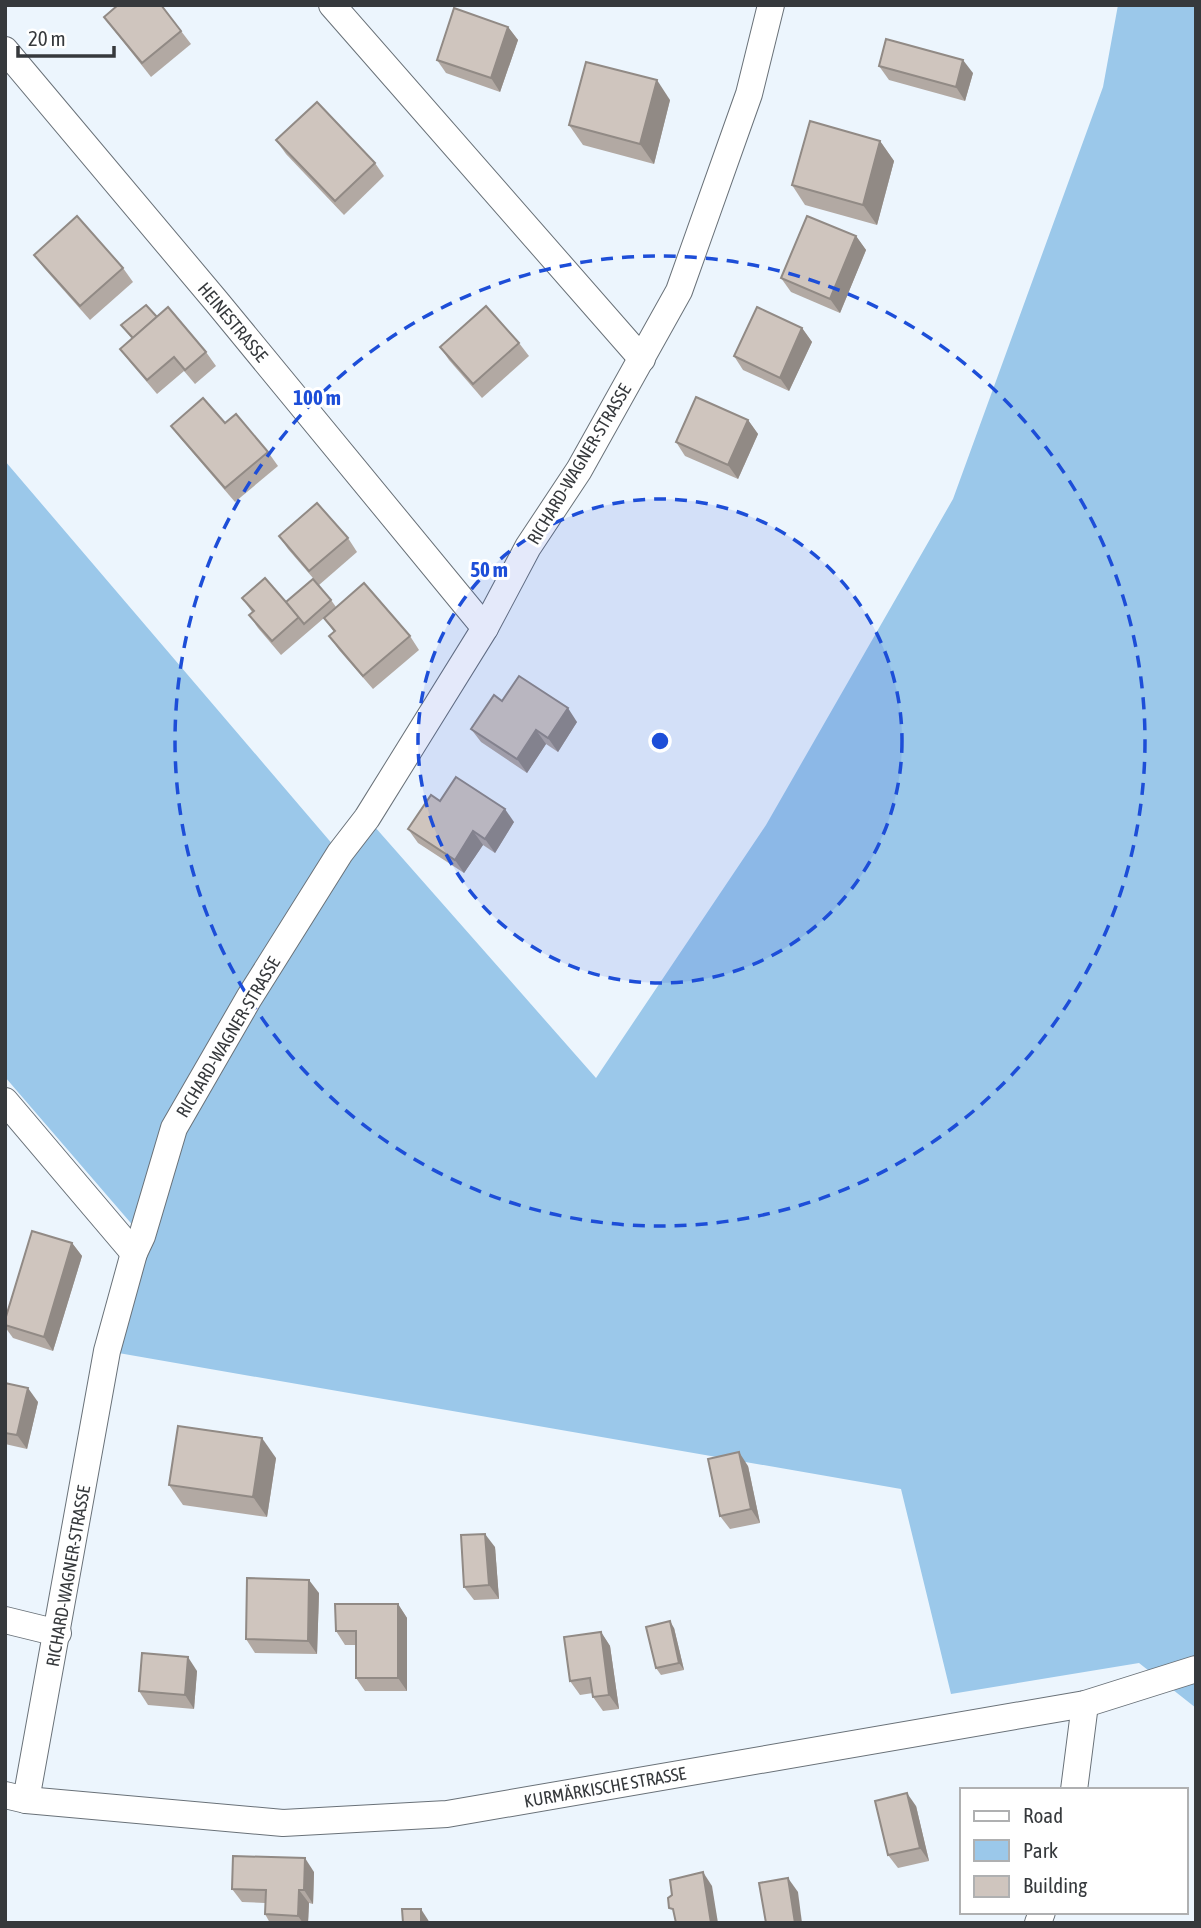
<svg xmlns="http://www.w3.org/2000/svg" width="1201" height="1928" viewBox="0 0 1201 1928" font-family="'Asap Condensed',sans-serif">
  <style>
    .green { fill: #9bc8ea }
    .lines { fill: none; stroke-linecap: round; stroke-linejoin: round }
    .minor-casing { stroke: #697178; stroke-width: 28 }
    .minor { stroke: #fff; stroke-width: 26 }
    .wall { fill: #b2a9a3 }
    .shaded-wall { fill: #918a85 }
    .building { fill: #cfc5be; stroke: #918a85; stroke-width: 2 }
    .ring { fill: none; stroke: #1d4ed8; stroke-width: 3.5; stroke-dasharray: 12 9 }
    .labels { text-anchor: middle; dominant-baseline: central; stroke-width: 6; stroke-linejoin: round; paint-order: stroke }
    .street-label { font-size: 18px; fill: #36393c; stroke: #fff }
    .centre { fill: #1d4ed8; stroke: #fff; stroke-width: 3.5 }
    .ring-label { font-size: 21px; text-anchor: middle; font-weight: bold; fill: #1d4ed8; stroke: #fff; stroke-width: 6; stroke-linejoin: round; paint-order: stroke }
  </style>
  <rect width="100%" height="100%" fill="#ecf5fd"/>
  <path class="green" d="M1118,5H1196V1708L1139,1663L951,1694L901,1489L107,1351L142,1236L5,1077V461L340,853L367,818L596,1078L766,825L953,499L1103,87Z"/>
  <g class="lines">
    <defs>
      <g id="minor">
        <path d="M332,5L642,359"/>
        <path d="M5,50L216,301L485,628"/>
        <path d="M5,1101L134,1253"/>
        <path d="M5,1620L58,1633"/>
        <path d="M1074,1790L1085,1704"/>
        <path d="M5,1795L26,1800L283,1823L447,1814L1085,1704L1196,1669"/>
        <path d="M26,1800L107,1351L134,1253L142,1236L174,1128L249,998L340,853L367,818L485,628L528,547L579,470L679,291L749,94L771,5"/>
        <path d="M1038,1923L1042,1912"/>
      </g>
    </defs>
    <use href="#minor" class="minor-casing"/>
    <use href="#minor" class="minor"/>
  </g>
  <g class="wall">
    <path d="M104,17L181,31L191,44L151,77L114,30Z"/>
    <path d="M508,27L518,40L500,92L446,73L437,60Z"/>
    <path d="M879,66L973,73L965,101L889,80Z"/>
    <path d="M670,100L654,164L583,145L569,125Z"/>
    <path d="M276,140L375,163L384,176L344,215L286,154Z"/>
    <path d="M880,141L894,161L877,225L805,205L792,185Z"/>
    <path d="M856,236L866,250L840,313L791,292L781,278Z"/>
    <path d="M34,255L123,268L133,282L90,320L44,268Z"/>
    <path d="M157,317L206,352L216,366L195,384L184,371L157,394L130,362L120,349L132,339L121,325Z"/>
    <path d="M802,328L812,342L789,391L743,370L734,356Z"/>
    <path d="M519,343L529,356L482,398L449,360L440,347Z"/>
    <path d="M748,420L758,434L738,479L685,456L676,442Z"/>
    <path d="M225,423L268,452L278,466L235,502L181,439L171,426Z"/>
    <path d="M279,536L348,538L357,552L319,585L288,549Z"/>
    <path d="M242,598L286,602L331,600L336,607L410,636L419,650L373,689L339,650L329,636L334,632L324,618L281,655L258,628L249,615L252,612Z"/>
    <path d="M502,701L577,722L558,752L546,744L527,773L481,742L471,729Z"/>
    <path d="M440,801L514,822L495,853L483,845L464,873L418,843L408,829Z"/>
    <path d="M72,1243L82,1256L53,1351L13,1338L5,1327V1320Z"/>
    <path d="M5,1383L38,1402L27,1449L5,1444Z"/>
    <path d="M276,1458L267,1517L183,1505L169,1485Z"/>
    <path d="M748,1466L760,1523L730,1529L720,1516Z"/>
    <path d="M495,1547L499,1599L474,1600L464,1587Z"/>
    <path d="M319,1593L317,1654L255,1653L246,1639Z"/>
    <path d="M398,1604L407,1618V1691H365L356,1678V1645H345L336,1631Z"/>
    <path d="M674,1628L684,1670L661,1675L656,1668Z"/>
    <path d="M601,1632L610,1646L619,1709L603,1711L593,1697V1693L580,1695L570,1681Z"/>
    <path d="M197,1671L194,1709L148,1705L139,1691Z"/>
    <path d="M916,1806L929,1861L898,1868L888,1855Z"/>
    <path d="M314,1872L313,1904L309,1903L308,1923H270L265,1914V1903L242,1902L232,1889Z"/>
  </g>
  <g class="shaded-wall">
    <path d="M508,27L518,40L500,92L491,78Z"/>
    <path d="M963,60L973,73L965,101L956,87Z"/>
    <path d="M657,80L670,100L654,164L640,144Z"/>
    <path d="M880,141L894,161L877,225L863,205Z"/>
    <path d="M856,236L866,250L840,313L830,299Z"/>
    <path d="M802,328L812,342L789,391L780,378Z"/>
    <path d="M748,420L758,434L738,479L728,465Z"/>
    <path d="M568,708L577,722L558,752L548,738Z"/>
    <path d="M536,730L546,744L527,773L517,759Z"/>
    <path d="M505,809L514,822L495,853L485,839Z"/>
    <path d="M473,831L483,845L464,873L455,860Z"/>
    <path d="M72,1243L82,1256L53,1351L44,1337Z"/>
    <path d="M28,1388L38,1402L27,1449L17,1435Z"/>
    <path d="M262,1438L276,1458L267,1517L253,1497Z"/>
    <path d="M739,1452L748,1466L760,1523L751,1509Z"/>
    <path d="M485,1534L495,1547L499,1599L489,1585Z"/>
    <path d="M309,1580L319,1593L317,1654L308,1641Z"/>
    <path d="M398,1604L407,1618V1691L398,1678Z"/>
    <path d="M670,1621L674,1628L684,1670L679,1663Z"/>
    <path d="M601,1632L610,1646L619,1709L609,1695Z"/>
    <path d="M188,1657L197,1671L194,1709L185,1695Z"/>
    <path d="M907,1793L916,1806L929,1861L920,1848Z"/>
    <path d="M305,1858L314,1872L313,1904L304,1890Z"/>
    <path d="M703,1872L712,1886L718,1923H711Z"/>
    <path d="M788,1878L798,1892L802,1923H795Z"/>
    <path d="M299,1890L309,1903L308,1923H303L298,1916Z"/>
    <path d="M421,1909L430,1923H421Z"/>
  </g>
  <g class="building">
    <path d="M118,5H161L181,31L142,63L104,17Z"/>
    <path d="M454,8L508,27L491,78L437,60Z"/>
    <path d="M886,39L963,60L956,87L879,66Z"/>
    <path d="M586,62L657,80L640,144L569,125Z"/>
    <path d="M317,102L375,163L335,201L276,140Z"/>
    <path d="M810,121L880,141L863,205L792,185Z"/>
    <path d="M77,216L123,268L80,306L34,255Z"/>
    <path d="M807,216L856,236L830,299L781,278Z"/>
    <path d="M146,305L157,317L133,338L121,325Z"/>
    <path d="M486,306L519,343L473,384L440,347Z"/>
    <path d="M168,307L206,352L185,370L174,357L147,380L120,349Z"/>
    <path d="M757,307L802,328L780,378L734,356Z"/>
    <path d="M696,397L748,420L728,465L676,442Z"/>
    <path d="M203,398L225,423L236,414L268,452L225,488L171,426Z"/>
    <path d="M317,503L348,538L309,571L279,536Z"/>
    <path d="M265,578L299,617L272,641L249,615L254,611L242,598Z"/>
    <path d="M313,579L331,600L304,624L286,602Z"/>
    <path d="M364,583L410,636L363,676L329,636L335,631L324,618Z"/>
    <path d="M519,676L568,708L548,738L536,730L517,759L471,729L494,695L502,701Z"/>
    <path d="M456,777L505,809L485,839L473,831L455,860L408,829L431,795L440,801Z"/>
    <path d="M32,1231L72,1243L44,1337L5,1325V1320Z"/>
    <path d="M5,1383L28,1388L17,1435L5,1433Z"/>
    <path d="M178,1426L262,1438L253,1497L169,1485Z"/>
    <path d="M739,1452L751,1509L720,1516L708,1459Z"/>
    <path d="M485,1534L489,1585L464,1587L461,1535Z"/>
    <path d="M247,1578L309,1580L308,1641L246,1639Z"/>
    <path d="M335,1604H398V1678H356V1631H336Z"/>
    <path d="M670,1621L679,1663L656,1668L646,1627Z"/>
    <path d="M601,1632L609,1695L593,1697L590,1678L570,1681L564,1637Z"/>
    <path d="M142,1653L188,1657L185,1695L139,1691Z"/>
    <path d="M907,1793L920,1848L888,1855L875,1801Z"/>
    <path d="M233,1856L305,1858L304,1890H299L298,1916L265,1914L266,1890L232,1889Z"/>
    <path d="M703,1872L711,1923H676L673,1909L669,1908L668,1898L672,1895L670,1880Z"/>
    <path d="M788,1878L795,1923H766L759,1883Z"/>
    <path d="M402,1909H421V1923H403Z"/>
  </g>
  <circle cx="660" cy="741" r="242" fill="#1d4ed8" fill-opacity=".12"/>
  <g class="ring">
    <circle cx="660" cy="741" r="242"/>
    <circle cx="660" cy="741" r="485"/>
  </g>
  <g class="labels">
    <g class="street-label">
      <text transform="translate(233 322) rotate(50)">HEINESTRASSE</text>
      <text transform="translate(579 464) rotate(-59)">RICHARD-WAGNER-STRASSE</text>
      <text transform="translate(228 1037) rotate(-59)">RICHARD-WAGNER-STRASSE</text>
      <text transform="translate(68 1576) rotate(-80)">RICHARD-WAGNER-STRASSE</text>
      <text transform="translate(605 1787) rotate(-10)">KURMÄRKISCHE STRASSE</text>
    </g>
  </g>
  <circle cx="660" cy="741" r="10" class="centre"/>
  <g class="ring-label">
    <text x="317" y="405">100 m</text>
    <text x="489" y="577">50 m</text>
  </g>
  <rect width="1201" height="1928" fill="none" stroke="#36393c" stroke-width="14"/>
  <rect x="960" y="1788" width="228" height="126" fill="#ffffff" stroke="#afb0b1" stroke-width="2"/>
  <rect x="974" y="1811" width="35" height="10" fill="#ffffff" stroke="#afb0b1" stroke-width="2"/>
  <text x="1023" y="1823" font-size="21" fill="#36393c">Road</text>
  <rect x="974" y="1840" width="35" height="21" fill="#9bc8ea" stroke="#afb0b1" stroke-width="2"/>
  <text x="1023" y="1858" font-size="21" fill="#36393c">Park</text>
  <rect x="974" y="1876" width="35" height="21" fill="#cfc5be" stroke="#afb0b1" stroke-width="2"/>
  <text x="1023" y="1893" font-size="21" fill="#36393c">Building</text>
  <path d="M18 46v10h96v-10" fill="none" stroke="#36393c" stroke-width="3.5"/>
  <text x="28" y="46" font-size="21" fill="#36393c" stroke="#ffffff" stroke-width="5" paint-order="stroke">20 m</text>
</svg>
